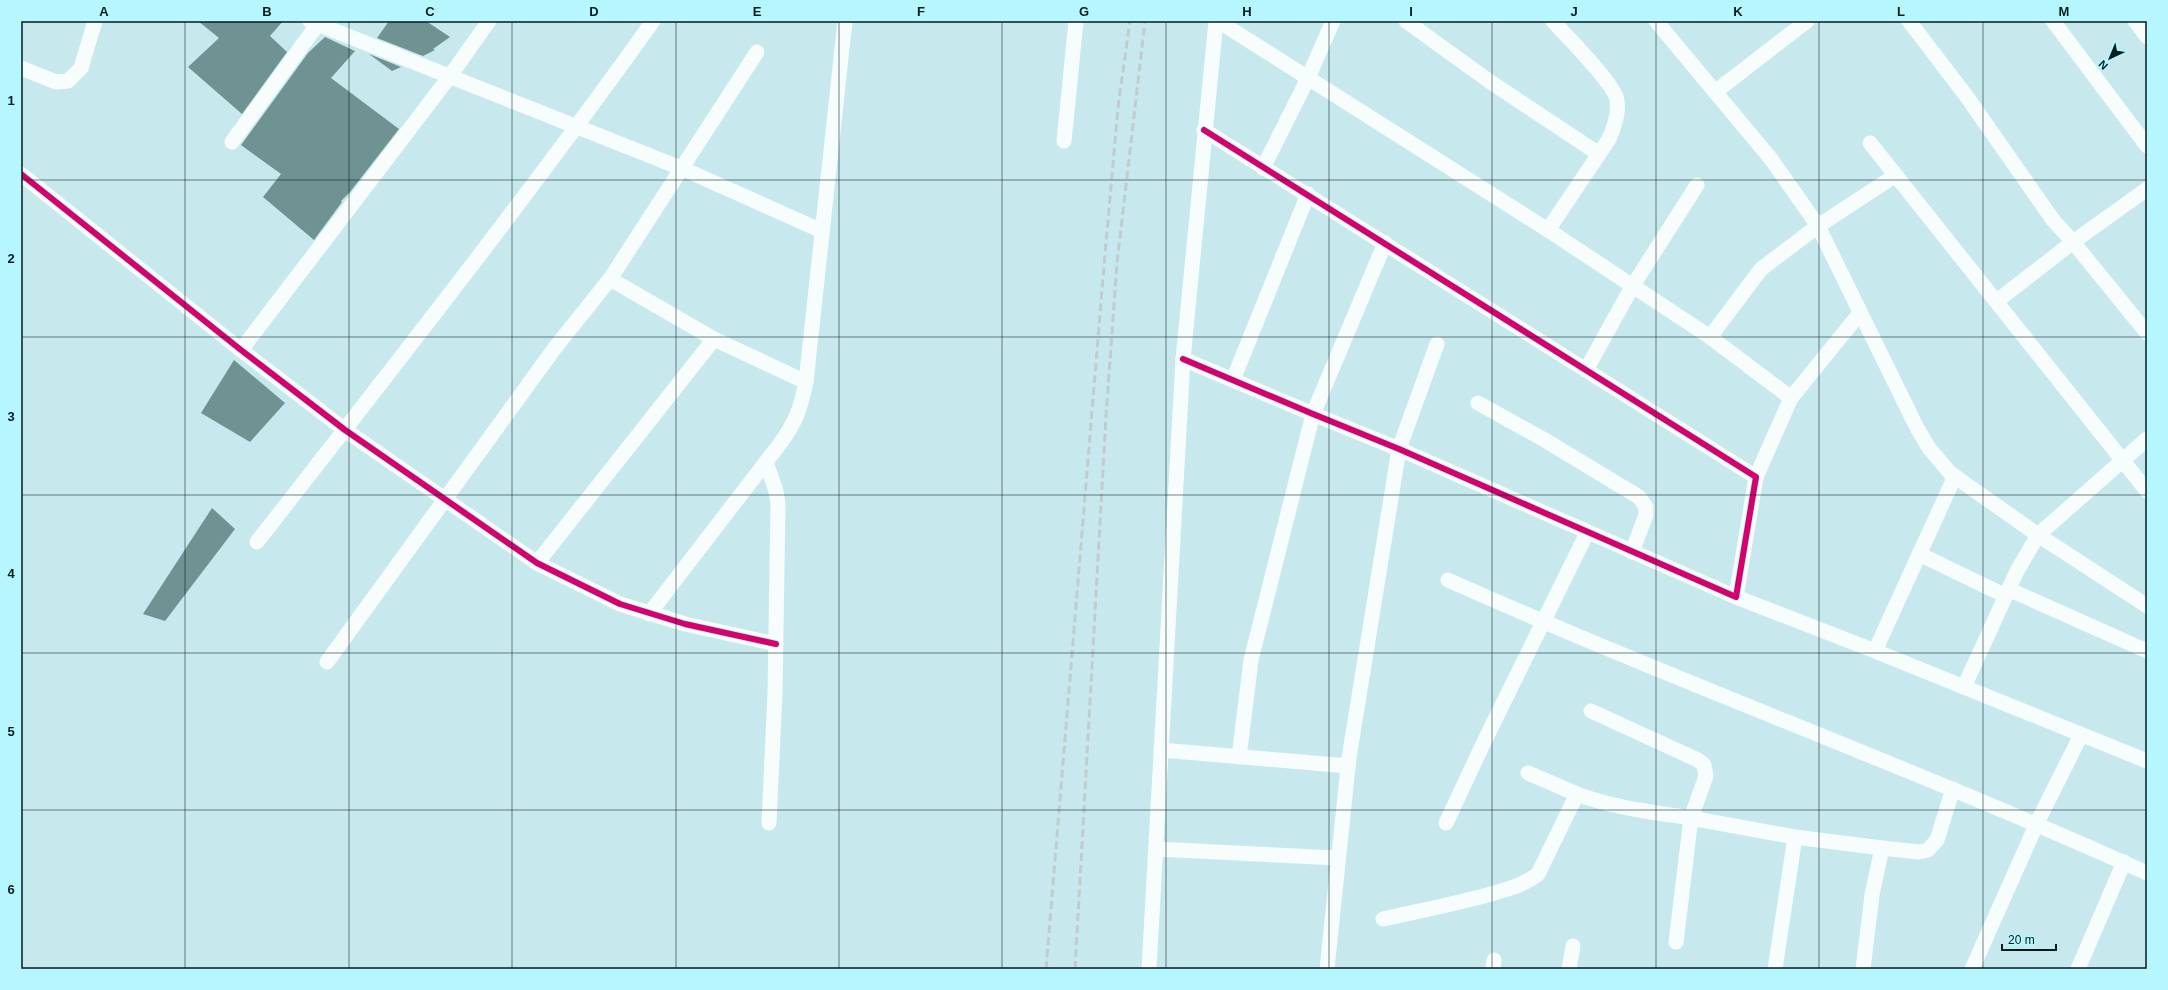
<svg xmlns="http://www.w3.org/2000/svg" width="2168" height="990" viewBox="0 0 2168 990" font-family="Helvetica,sans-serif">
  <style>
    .building { fill: #6f9292 }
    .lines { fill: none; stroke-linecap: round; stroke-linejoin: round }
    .street { stroke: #f7fcfc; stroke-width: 15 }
    .rail { stroke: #c2ccce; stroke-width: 3; stroke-dasharray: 8 4; stroke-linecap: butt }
    .cycleway-casing { stroke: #b6f6ff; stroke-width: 8 }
    .cycleway { stroke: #d6006c; stroke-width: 6 }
    .grid { fill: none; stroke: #031d21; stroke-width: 1; stroke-opacity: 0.55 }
    .neatline { fill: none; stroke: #031d21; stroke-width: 1.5 }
    .grid-label { font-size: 13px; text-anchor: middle; font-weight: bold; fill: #031d21 }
  </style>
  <rect width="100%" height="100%" fill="#c7e9ee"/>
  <g class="building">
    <path d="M198,21H283L270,36L287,52L242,114L188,67L219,38Z"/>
    <path d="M389,21H426L450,37L433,49L435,50L423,56L377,38Z"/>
    <path d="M325,37L355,51L331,78L399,129L350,192L341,201L342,202L314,240L263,197L281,174L241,145L308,53Z"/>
    <path d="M369,54L401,67L392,71Z"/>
    <path d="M234,360L285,403L250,442L201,413Z"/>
    <path d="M212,508L235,529L165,621L143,614Z"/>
  </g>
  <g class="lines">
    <g class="street">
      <path d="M310,21L681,168L822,231"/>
      <path d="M1218,21L1548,230L1710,337L1791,398L1756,477"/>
      <path d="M1406,21L1489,81L1599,154"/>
      <path d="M1656,21L1771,159L1818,226L1917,428L1929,448L1950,473L2038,535L2147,606"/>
      <path d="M1909,21L1967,97L2053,220L2073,242L1997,301"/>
      <path d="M2053,21L2147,146"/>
      <path d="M2135,21L2147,37"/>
      <path d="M21,68L56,82L68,81L81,68L95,21"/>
      <path d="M1715,92L1807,21"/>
      <path d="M1064,141L1076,21"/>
      <path d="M232,142L320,21"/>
      <path d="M1870,143L2147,491"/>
      <path d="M1263,168L1308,78L1333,21"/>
      <path d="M21,174L241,350L345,430L537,563L620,604L685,624L776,644"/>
      <path d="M2147,189L2073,242L2147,333"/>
      <path d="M1548,230L1609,139C1614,127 1619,114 1617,100C1614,83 1567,37 1553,21"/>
      <path d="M610,279L714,339L806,382"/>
      <path d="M1710,337L1761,269L1818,226L1896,175"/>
      <path d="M241,350L450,76L489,21"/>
      <path d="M1183,359L1313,414L1399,449L1736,597L1756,477L1204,130"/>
      <path d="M1586,370L1632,287L1697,185"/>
      <path d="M1233,380L1308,194"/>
      <path d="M1791,398L1860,313"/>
      <path d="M1478,403L1543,439L1639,497L1646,507V515L1632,552"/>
      <path d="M766,462L776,491L778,504L775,693L769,823"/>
      <path d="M257,542C391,370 526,199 653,21"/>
      <path d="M1919,554L2006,596"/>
      <path d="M537,563L714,339"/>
      <path d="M1448,580C1679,683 1916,769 2147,873"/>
      <path d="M2008,589L2147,651"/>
      <path d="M1736,597L1875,651L2147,761"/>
      <path d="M649,614L779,445C796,422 800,410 806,382L845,21"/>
      <path d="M1875,651L1955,476"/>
      <path d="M327,662L554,349L610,279L757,52"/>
      <path d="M1964,687L2017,571L2038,535L2147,439"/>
      <path d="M1591,711L1698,760L1704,765L1706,776L1691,818L1795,837L1882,848"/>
      <path d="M1161,750L1348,766"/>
      <path d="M1239,757L1251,660L1313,414L1385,243"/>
      <path d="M1577,794C1614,808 1652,812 1691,818L1676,942"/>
      <path d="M1446,823L1484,742L1587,533"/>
      <path d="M1156,849L1338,858"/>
      <path d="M1383,919C1419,911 1455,904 1491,894C1508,889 1524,885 1538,874L1577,794L1528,773"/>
      <path d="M1149,969L1183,359L1216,21"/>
      <path d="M1327,969L1349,758L1399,449L1437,344"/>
      <path d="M1493,969L1494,960"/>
      <path d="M1569,969L1573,946"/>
      <path d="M1775,969L1795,837"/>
      <path d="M1863,969L1872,895L1882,848L1919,852L1928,850L1937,840L1953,789"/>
      <path d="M1972,969L2037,823L2081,735"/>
      <path d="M2078,969L2124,862"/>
    </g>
    <g class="rail">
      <path d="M1046,969L1104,266L1118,107L1130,21"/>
      <path d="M1075,969L1106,416L1117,263L1145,21"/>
    </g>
    <defs>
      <g id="cycleway">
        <path d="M21,174L241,350L345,430L537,563L620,604L685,624L776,644"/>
        <path d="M1183,359L1313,414L1399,449L1736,597L1756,477L1204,130"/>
      </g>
    </defs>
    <use href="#cycleway" class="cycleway-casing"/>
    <use href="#cycleway" class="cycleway"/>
  </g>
  <path class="grid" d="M185,21V969M349,21V969M512,21V969M676,21V969M839,21V969M1002,21V969M1166,21V969M1329,21V969M1492,21V969M1656,21V969M1819,21V969M1983,21V969M21,180H2147M21,337H2147M21,495H2147M21,653H2147M21,810H2147"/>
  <rect width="2168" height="990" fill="none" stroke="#b6f6ff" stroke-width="44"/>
  <g transform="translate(2110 58) rotate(224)" stroke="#b6f6ff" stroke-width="3" paint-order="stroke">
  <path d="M0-3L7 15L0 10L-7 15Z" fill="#031d21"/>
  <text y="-6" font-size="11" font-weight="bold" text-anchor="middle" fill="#031d21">N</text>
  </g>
  <path d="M2002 944v6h54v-6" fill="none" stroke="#031d21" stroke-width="2"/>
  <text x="2008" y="944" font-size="12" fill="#031d21" stroke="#b6f6ff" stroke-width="3" paint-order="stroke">20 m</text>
  <rect x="22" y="22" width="2124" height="946" class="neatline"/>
  <g class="grid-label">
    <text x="104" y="16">A</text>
    <text x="267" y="16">B</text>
    <text x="430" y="16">C</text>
    <text x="594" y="16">D</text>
    <text x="757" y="16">E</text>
    <text x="921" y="16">F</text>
    <text x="1084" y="16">G</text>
    <text x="1247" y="16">H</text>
    <text x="1411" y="16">I</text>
    <text x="1574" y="16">J</text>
    <text x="1738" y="16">K</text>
    <text x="1901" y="16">L</text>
    <text x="2064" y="16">M</text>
    <text x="11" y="105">1</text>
    <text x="11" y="263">2</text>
    <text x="11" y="421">3</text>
    <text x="11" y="578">4</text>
    <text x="11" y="736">5</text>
    <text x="11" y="894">6</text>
  </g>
</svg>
